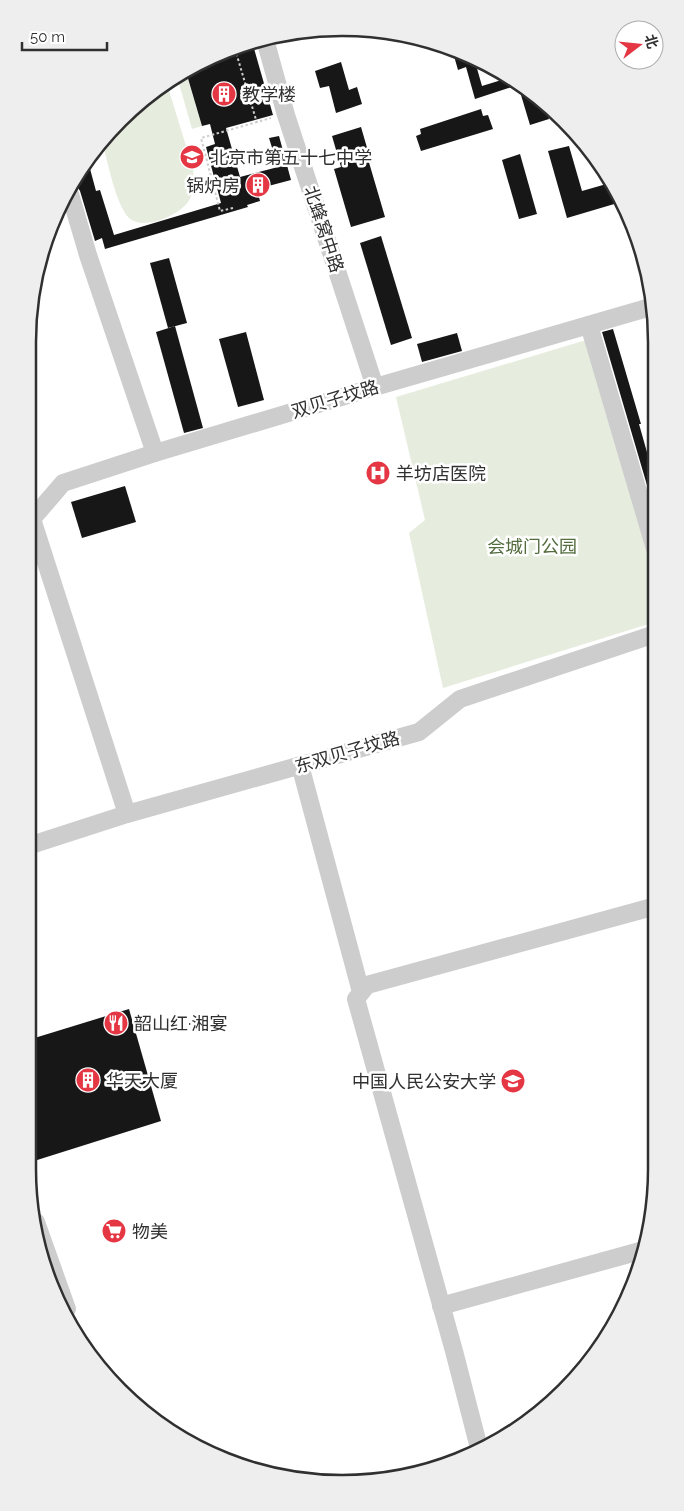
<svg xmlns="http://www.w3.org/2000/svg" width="684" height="1511" viewBox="0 0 684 1511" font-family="Raleway,'Noto Sans SC',sans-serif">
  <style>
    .green { fill: #e6eddf }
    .building { fill: #171717 }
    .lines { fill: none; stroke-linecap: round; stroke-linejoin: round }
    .path { stroke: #cdcdcd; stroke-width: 2; stroke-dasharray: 2.5 2.5; stroke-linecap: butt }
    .minor { stroke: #cdcdcd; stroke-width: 18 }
    .labels { text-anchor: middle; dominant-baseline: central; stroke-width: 5; stroke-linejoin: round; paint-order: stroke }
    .poi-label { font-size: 18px; fill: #303030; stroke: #fff; text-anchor: start }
    .street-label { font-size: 18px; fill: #303030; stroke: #fff }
    .park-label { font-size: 18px; fill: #536c3e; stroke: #fff }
    .rim { fill: none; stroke: #303030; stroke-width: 2.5 }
  </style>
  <rect width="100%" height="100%" fill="#fff"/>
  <g class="green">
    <path d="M187,75L202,126L192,129L178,80Z"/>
    <path d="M168,87L193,169C194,180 195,192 188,202C178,216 143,231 129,218C116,205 108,163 103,145L119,120Z"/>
    <path d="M586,340L655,578V622L443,688L409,533L425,520L396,397Z"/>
  </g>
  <g class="building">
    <path d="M253,45L273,115L226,128L240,177L278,167L269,138L279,136L291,180L257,189L260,201L247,205L248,207L105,249L102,238L95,241L80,191L76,185L89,165L96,191L100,190L114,235L221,203L206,147L215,144L210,124L202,126L187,75L221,52Z"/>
    <path d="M452,49L462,51L482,63L476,65L482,86L508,78L533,92L545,104L549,119L530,125L518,85L475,99L466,67L458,70Z"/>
    <path d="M341,62L349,90L357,87L362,104L336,113L329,86L320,88L315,71Z"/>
    <path d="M481,109L483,116L488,115L493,129L421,151L416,136L421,134L420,129Z"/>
    <path d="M361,127L370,158L368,159L385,217L351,227L334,169L341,167L332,136Z"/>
    <path d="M569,146L582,191L610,183L621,202L567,218L548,151Z"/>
    <path d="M520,154L537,214L519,219L502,160Z"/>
    <path d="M381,236L412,338L391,345L360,243Z"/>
    <path d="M169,258L187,323L168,328L150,263Z"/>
    <path d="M654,317V336H652L646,319Z"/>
    <path d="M175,326L203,428L184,433L156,332Z"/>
    <path d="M613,329L641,424H639L654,477V509L602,332Z"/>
    <path d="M246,332L264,400L238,407L219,339Z"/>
    <path d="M457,333L462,351L422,362L417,344Z"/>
    <path d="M125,486L136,522L82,538L71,502Z"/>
    <path d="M129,1009L161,1121L34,1161L28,1139V1040Z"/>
  </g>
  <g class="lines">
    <g class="path">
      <path d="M235,49L257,123"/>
      <path d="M233,208L220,211L201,138L271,118"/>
    </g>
    <g class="minor">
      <path d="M266,43L286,115L375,387"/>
      <path d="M70,194L88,255L155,453"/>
      <path d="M589,325L655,549"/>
      <path d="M32,519L63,483L155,453L375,387L654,306"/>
      <path d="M28,520L32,519L127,814"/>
      <path d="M300,765L361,992"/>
      <path d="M28,846L127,814L419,732L460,699L655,634"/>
      <path d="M36,1222L67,1309"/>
      <path d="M441,1306L640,1251"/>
      <path d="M479,1448L454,1351L356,999L367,985L656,906"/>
    </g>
  </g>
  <defs>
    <symbol id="building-disc" viewBox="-11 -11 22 22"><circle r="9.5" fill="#e43643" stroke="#fff"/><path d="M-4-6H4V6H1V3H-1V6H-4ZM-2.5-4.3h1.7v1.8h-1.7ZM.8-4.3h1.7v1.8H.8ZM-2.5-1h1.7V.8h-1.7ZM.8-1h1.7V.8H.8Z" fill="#fff"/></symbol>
    <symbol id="school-disc" viewBox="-11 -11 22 22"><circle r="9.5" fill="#e43643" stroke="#fff"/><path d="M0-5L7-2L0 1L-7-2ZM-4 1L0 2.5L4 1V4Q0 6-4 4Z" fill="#fff"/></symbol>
    <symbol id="hospital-disc" viewBox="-11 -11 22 22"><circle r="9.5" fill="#e43643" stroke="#fff"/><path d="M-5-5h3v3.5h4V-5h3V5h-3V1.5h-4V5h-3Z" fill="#fff"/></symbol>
    <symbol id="restaurant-disc" viewBox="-11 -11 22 22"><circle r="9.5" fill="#e43643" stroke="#fff"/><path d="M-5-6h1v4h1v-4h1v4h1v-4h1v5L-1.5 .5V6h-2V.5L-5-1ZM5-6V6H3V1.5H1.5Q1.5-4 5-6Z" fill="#fff"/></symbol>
    <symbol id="university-disc" viewBox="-11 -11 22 22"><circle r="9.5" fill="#e43643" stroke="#fff"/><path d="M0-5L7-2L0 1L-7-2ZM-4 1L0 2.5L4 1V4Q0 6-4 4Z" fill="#fff"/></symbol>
    <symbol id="supermarket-disc" viewBox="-11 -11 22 22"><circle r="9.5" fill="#e43643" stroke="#fff"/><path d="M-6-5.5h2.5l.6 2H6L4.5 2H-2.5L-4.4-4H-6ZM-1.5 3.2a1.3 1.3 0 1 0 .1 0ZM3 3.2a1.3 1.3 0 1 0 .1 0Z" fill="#fff"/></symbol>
  </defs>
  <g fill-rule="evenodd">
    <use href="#building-disc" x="210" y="80" width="28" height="28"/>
    <use href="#school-disc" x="178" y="143" width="28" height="28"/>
    <use href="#building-disc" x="244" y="171" width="28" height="28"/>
    <use href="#hospital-disc" x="364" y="459" width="28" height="28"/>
    <use href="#restaurant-disc" x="102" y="1009" width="28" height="28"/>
    <use href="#building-disc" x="74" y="1066" width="28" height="28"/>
    <use href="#university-disc" x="499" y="1067" width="28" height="28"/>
    <use href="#supermarket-disc" x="100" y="1217" width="28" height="28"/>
  </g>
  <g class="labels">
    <g class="poi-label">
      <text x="242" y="94">教学楼</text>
      <text x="210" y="157">北京市第五十七中学</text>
      <text x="240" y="185" text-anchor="end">锅炉房</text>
      <text x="396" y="473">羊坊店医院</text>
      <text x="134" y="1023">韶山红·湘宴</text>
      <text x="106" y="1080">华天大厦</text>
      <text x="496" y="1081" text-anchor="end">中国人民公安大学</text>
      <text x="132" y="1231">物美</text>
    </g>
    <g class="street-label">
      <text transform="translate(324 229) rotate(72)">北蜂窝中路</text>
      <text transform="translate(335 399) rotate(-17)">双贝子坟路</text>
      <text transform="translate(347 752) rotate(-16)">东双贝子坟路</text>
    </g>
    <g class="park-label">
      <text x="532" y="546">会城门公园</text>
    </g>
  </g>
  <path d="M0 0H684V1511H0ZM342 36H342A306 306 0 0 1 648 342V1169A306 306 0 0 1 342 1475H342A306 306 0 0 1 36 1169V342A306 306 0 0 1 342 36Z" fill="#eee" fill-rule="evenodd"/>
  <path class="rim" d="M342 36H342A306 306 0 0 1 648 342V1169A306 306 0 0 1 342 1475H342A306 306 0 0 1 36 1169V342A306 306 0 0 1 342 36Z"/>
  <g transform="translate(639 45) rotate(74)"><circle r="24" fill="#ffffff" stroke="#acacac"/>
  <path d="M0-4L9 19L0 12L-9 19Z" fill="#e43643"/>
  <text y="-8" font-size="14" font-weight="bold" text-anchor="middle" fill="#303030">北</text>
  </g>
  <path d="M22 42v8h85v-8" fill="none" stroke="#303030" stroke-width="2.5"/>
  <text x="30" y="42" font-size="15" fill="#303030" stroke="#ffffff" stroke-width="4" paint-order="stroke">50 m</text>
</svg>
